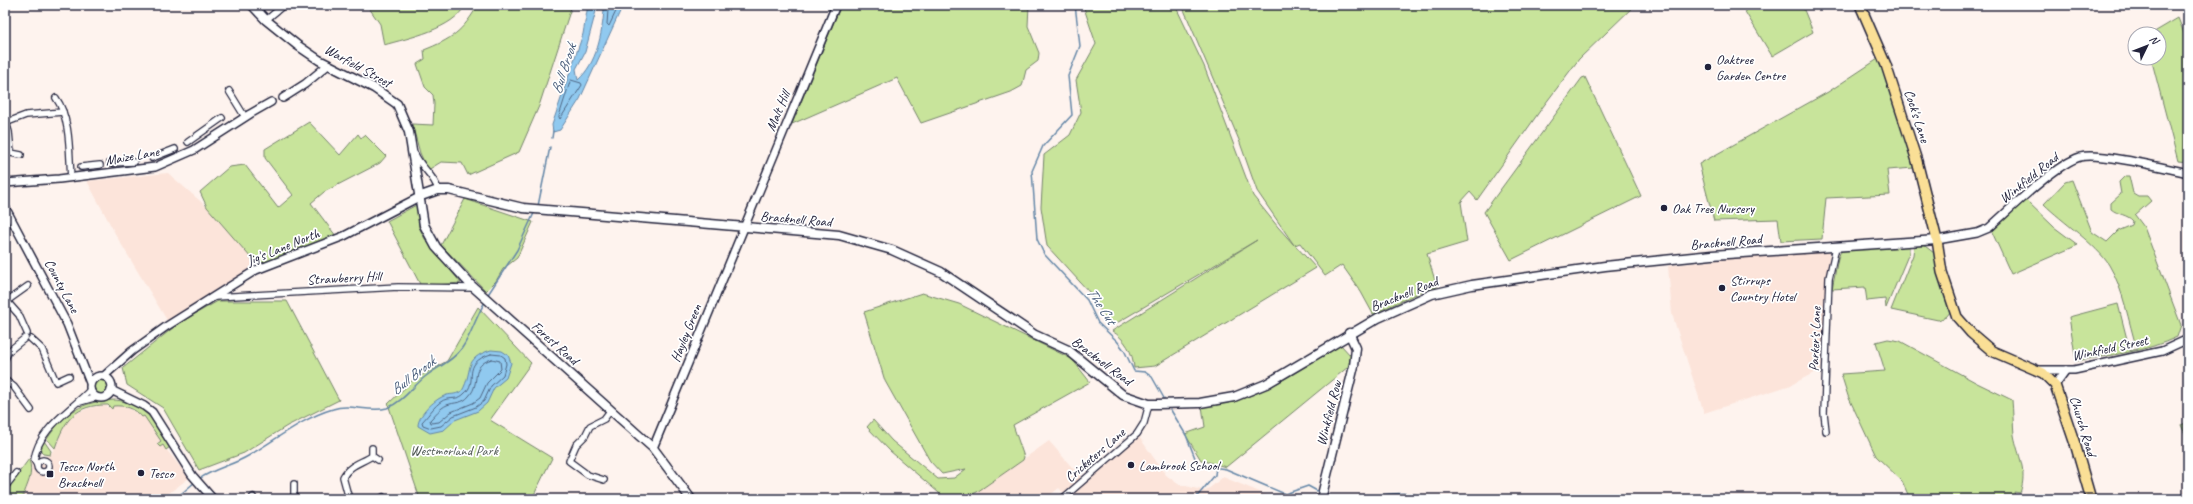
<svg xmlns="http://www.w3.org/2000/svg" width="2193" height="504" viewBox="0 0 2193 504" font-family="Caveat,sans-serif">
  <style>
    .built { fill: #fce4da }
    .green { fill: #c8e49b; stroke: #75836b }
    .water { fill: #90c9ef; stroke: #6486a7; fill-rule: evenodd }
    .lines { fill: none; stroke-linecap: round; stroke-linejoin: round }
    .shore { stroke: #4e6583; stroke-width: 1 }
    .stream { stroke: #6486a7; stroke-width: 1.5 }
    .minor-casing { stroke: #22223b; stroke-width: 8 }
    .tertiary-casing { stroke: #22223b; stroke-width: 10 }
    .secondary-casing { stroke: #22223b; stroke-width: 11 }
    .primary-casing { stroke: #22223b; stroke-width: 12 }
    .minor { stroke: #fff; stroke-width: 5.5 }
    .tertiary { stroke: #fff; stroke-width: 7 }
    .secondary { stroke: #fff; stroke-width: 8 }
    .primary { stroke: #fadf96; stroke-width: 9 }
    .poi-dot { fill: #22223b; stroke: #fff; stroke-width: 1.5 }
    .labels { text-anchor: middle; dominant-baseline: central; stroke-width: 3.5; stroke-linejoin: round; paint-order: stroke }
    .poi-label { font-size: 14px; fill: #22223b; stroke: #fff; text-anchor: start }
    .street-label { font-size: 14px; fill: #22223b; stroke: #fff }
    .park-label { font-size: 14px; fill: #545c58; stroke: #fff }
    .water-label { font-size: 15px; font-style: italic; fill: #485c7a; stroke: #fff }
  </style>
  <rect width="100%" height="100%" fill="#fef3ee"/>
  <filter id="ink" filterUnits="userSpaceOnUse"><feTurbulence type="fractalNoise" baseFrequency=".025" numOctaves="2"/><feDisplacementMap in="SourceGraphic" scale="8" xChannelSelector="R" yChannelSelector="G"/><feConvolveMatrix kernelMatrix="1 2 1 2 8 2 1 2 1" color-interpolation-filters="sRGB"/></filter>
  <g filter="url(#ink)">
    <g class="built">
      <path d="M168,173L207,207L258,266L168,322L117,237L87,181Z"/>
      <path d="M1830,252L1821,369L1791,385L1704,413L1672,314L1668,266L1743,257Z"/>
      <path d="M104,405L113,409V406L116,405L129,408L142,417L144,416L161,441L157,443L162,444L189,478L161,499H22L32,469L29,459L50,455L55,448L64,424L74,414L89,408Z"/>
      <path d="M1137,434L1166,475L1178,484L1206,491L1223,477L1277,499H1069L1059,488L1045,499H982L977,492L1049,441L1084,481Z"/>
    </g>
    <g class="green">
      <path d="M367,5H465C454,29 408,38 384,45L380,24Z"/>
      <path d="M478,5H572L539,106L519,152L468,175L462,163L441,162L428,170L420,153L412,124L433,125L434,104L433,95L425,87L417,64L425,59L424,50C452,39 463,31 478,5Z"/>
      <path d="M841,5H1029L1028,26L1039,53L1038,61L1026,70L1022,86L1011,92L921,123L897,78L792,124Z"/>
      <path d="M1083,5H1175L1204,66L1253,196L1278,227L1294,245L1257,191L1239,140L1182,5H1635L1579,59L1542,108L1477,200L1470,192L1461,202L1467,242L1427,254L1437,287L1425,290L1373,314L1361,292L1342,265L1325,276L1300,243L1295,245L1316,268L1155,366L1134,368C1133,352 1125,339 1112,331L1257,240L1115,324L1106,320L1090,293L1047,246L1041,207L1044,155L1070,135L1081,112L1076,80L1096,44Z"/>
      <path d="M1741,5H1802L1813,32L1772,56Z"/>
      <path d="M2178,18L2188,43V162L2178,161L2151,58H2159V34H2151Z"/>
      <path d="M1878,59L1885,73L1914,168L1887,170L1890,195L1826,198L1822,239L1781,241L1778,219L1714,221L1699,164L1828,92Z"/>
      <path d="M1585,77L1641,196L1511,260L1484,212L1582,78Z"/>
      <path d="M309,122L340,155L358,134L361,138L365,135L386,156L380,163L324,192L311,203L336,236L258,266L207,207L200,192L229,167L245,165L278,208L293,195L265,158V149Z"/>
      <path d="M2125,176H2129L2133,193L2138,196H2147L2151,201L2135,215L2144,227L2181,325L2177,337C2146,352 2110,355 2076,361L2069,317L2118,304L2130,351L2137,349C2128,321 2124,290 2109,265C2097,245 2061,221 2044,204L2065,182L2072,180L2092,232L2107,242L2118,231L2132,225L2133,221C2127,214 2118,215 2111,209V203L2121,194L2119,182Z"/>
      <path d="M465,199L533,222L517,258L503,269L496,281L486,291L441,245Z"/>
      <path d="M2024,201H2027L2054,227L2078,245L2011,274L1992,232Z"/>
      <path d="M418,204L419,227L425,239L461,283L421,286L387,221Z"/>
      <path d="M1909,245V253L1886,308L1885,299L1867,301L1865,287L1832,289L1838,258L1841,251Z"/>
      <path d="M1914,246H1925L1934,253L1952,310L1946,317L1938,320L1891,310L1913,255Z"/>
      <path d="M922,293L959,304L1072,359L1090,382L1013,425L1024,457L1023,460L977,492L963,499H946L890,451L867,427L873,420L892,441L938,479L954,478L966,469L942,474L930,461L885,381L864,312Z"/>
      <path d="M218,301H287L339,400L287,426L244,453L199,470L163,408L127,385L123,368L179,323Z"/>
      <path d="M478,307L531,363L490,420L552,458L532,499H420L388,404L413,380L447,361Z"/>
      <path d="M1888,339L1900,341L1977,383L2012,400C2013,411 2013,423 2014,435C2018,457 2028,470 2020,493L2014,492L2016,499H1910L1902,481L1876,456L1848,396L1841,374L1885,371L1876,342Z"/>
      <path d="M1341,345L1351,356L1348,367L1226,467L1201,460L1185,434L1205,427L1202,406C1253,405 1298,370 1341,345Z"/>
      <circle cx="100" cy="386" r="9"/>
      <path d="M115,400C145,403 156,423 170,447L166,450L163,445L160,447L157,444L161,441L144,416L142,417C135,408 124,405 113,406L112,409L108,405C75,404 64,421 55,448L47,439C65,412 82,401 115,400Z"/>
      <path d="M2188,422V440L2181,425Z"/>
      <path d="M44,441L51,451L50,455L43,454L40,449Z"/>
      <path d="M29,459C34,475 27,484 22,499H5V491Z"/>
    </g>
    <g class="water">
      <path d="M588,5H623L580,99L560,130L553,132L552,125L583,34ZM601,6L604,10C602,34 597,63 578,80L576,69L585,52L596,11Z"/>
      <path d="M491,350L502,351L508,355L511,363L506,378L494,388L487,403L478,411L455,420L444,430L430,433L418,426C418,415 434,400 444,396C451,393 453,396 462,391C474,370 462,359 491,350Z"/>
    </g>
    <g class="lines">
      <g class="shore">
        <path d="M605,5L608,10L607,24L609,26L619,5"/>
        <path d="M571,80L581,83L582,85L560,119L559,117Z"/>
        <path d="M491,354L501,355L505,358L506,364L503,375L491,386L484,401L476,407L453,416L441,426L431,428L423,425L422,422C429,415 437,401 447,399C454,398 459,399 464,394C480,381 459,364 491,354Z"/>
        <path d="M492,359L500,361L501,369L487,383L480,398L473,403L451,412L439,422L431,423L430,420C435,415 440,408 447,405C454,402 463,404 469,396C482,382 468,366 492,359Z"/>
      </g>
      <g class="stream">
        <path d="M1075,5L1080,46L1068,76L1072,115L1043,146L1032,171L1037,239L1044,254L1087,300L1098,323L1117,341L1124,350L1134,371L1145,372L1152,377L1165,400"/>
        <path d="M552,138L553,131"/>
        <path d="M538,206L550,147"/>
        <path d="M487,296L517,250L535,211"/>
        <path d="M1169,407L1186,435L1197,463L1199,465L1226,469L1285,494L1308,486L1319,492"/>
        <path d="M199,479C215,468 233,465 248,456C276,440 302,418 333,409C350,403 370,413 387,408C403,402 413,386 426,376C438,367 454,360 462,348C472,334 476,316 485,302"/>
        <path d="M1324,495L1340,499"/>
        <path d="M175,499L195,482"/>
        <path d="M1195,499L1215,475L1216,467"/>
        <path d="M1356,499C1379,495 1410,489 1432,499"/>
      </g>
      <defs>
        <g id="minor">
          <path d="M266,20L284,5"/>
          <path d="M229,91L245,117"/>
          <path d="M56,98C71,119 69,153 71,178"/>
          <path d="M6,122L9,132L11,153L21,155"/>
          <path d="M5,123L26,115L63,112"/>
          <path d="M188,142L222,118"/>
          <path d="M415,154C421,168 435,176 438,190"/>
          <path d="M152,158L175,149"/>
          <path d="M110,163L134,162"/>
          <path d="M81,167L100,165"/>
          <path d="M215,297L398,287L474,288"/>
          <path d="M5,299L19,315L27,333"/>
          <path d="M7,301L28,286"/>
          <path d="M31,339L42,349L56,382L69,376"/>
          <path d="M5,359L9,351L25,338"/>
          <path d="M5,380L14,387L31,410"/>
          <path d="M80,402L97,397"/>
          <path d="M1826,431L1824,413L1829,278L1836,247"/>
          <path d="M372,448V456L378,460"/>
          <circle cx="43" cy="466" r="6"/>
          <path d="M37,465L34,460C39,428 69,412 90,390"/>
          <path d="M604,480L588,475L569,461L576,445L585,436L590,426L604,419L610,411"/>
          <path d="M294,484V498"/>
          <path d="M5,487L16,473"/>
          <path d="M253,497L254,499"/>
          <path d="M286,499H295"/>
          <path d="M349,499L343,477C349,465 361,463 372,456"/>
          <path d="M359,499H364"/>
          <path d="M380,499L383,497"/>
          <path d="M1062,499L1137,434L1144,423L1149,404"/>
        </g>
        <g id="tertiary">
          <path d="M283,98L305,84L328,65"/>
          <path d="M5,183L59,179L155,167L194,150L250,114L271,102"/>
          <path d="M5,207L67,324L90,383"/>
          <path d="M1937,240L1977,233L1989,228C2009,210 2056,164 2080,157C2100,152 2165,168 2188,173"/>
          <path d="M2036,370H2074L2162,351L2188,339"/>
          <circle cx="101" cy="387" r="11"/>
          <path d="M104,376L132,351L167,326L256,270L344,236L421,196"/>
          <path d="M2055,385L2066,370"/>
          <path d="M111,390L144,406L152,412L192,475L213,499"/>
          <path d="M653,448L836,5"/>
        </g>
        <g id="secondary">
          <path d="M252,5L266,20L297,45L319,60L374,88L397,104L409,132L424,225L436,247L471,285L653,448L691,499"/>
          <path d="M421,196L438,190H449L523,208L839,235L892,250L941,272L1035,335L1068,350L1123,395L1149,404H1157L1200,403L1234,397L1266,384L1378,318L1432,294L1472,285L1605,266L1712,255L1937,240"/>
          <path d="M1321,499L1354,366L1356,348L1349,333"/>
        </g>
        <path id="primary" d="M1860,5L1886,65L1917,161L1937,240L1942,272L1957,317L1971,333L1992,351L2043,373L2055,385L2076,447L2091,499"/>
      </defs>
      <use href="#minor" class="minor-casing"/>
      <use href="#tertiary" class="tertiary-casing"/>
      <use href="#secondary" class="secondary-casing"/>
      <use href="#primary" class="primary-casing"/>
      <use href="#minor" class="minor"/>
      <use href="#tertiary" class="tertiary"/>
      <use href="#secondary" class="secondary"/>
      <use href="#primary" class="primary"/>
    </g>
  </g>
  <g class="poi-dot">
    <circle cx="1708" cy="67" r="4"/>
    <circle cx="1664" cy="208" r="4"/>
    <circle cx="1722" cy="288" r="4"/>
    <circle cx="1131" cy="465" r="4"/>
    <circle cx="141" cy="473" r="4"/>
    <rect x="46" y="470" width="8" height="8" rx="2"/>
  </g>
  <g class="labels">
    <g class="poi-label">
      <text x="1716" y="59">Oaktree<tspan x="1716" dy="16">Garden Centre</tspan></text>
      <text x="1672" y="208">Oak Tree Nursery</text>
      <text x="1730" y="280">Stirrups<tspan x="1730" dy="16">Country Hotel</tspan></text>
      <text x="1139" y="465">Lambrook School</text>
      <text x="58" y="466">Tesco North<tspan x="58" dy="16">Bracknell</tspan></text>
      <text x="149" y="473">Tesco</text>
    </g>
    <g class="street-label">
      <text transform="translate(358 66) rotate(29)">Warfield Street</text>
      <text transform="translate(778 111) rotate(-67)">Malt Hill</text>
      <text transform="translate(1917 116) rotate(72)">Cock's Lane</text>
      <text transform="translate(132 156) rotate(-10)">Maize Lane</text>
      <text transform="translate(2029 178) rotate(-39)">Winkfield Road</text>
      <text transform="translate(796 219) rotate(5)">Bracknell Road</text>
      <text transform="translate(1726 242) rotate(-5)">Bracknell Road</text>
      <text transform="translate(283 247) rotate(-22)">Jig's Lane North</text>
      <text transform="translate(344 278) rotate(-3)">Strawberry Hill</text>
      <text transform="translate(62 286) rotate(62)">County Lane</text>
      <text transform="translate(1404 294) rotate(-22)">Bracknell Road</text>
      <text transform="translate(686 333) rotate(-68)">Hayley Green</text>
      <text transform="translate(1815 339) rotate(-88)">Parker's Lane</text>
      <text transform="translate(555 343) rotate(42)">Forest Road</text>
      <text transform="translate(2110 348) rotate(-12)">Winkfield Street</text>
      <text transform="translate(1102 361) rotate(37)">Bracknell Road</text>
      <text transform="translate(1329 413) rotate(-76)">Winkfield Row</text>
      <text transform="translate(2083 426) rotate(73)">Church Road</text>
      <text transform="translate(1095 455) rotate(-41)">Cricketers Lane</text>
    </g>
    <g class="park-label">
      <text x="454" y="450">Westmorland Park</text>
    </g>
    <g class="water-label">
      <text transform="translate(564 69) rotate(-72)">Bull Brook</text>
      <text transform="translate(1101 306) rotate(56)">The Cut</text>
      <text transform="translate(413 376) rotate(-38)">Bull Brook</text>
    </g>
  </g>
  <rect width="2193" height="504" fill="none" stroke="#fff" stroke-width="20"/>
  <rect x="10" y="10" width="2173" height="484" fill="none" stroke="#22223b" stroke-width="1.5" filter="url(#ink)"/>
  <g transform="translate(2147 46) rotate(47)"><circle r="19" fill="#ffffff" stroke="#a7a7b1"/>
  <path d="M0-3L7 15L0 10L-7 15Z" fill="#22223b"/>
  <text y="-6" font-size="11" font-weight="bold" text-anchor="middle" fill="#22223b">N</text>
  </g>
</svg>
